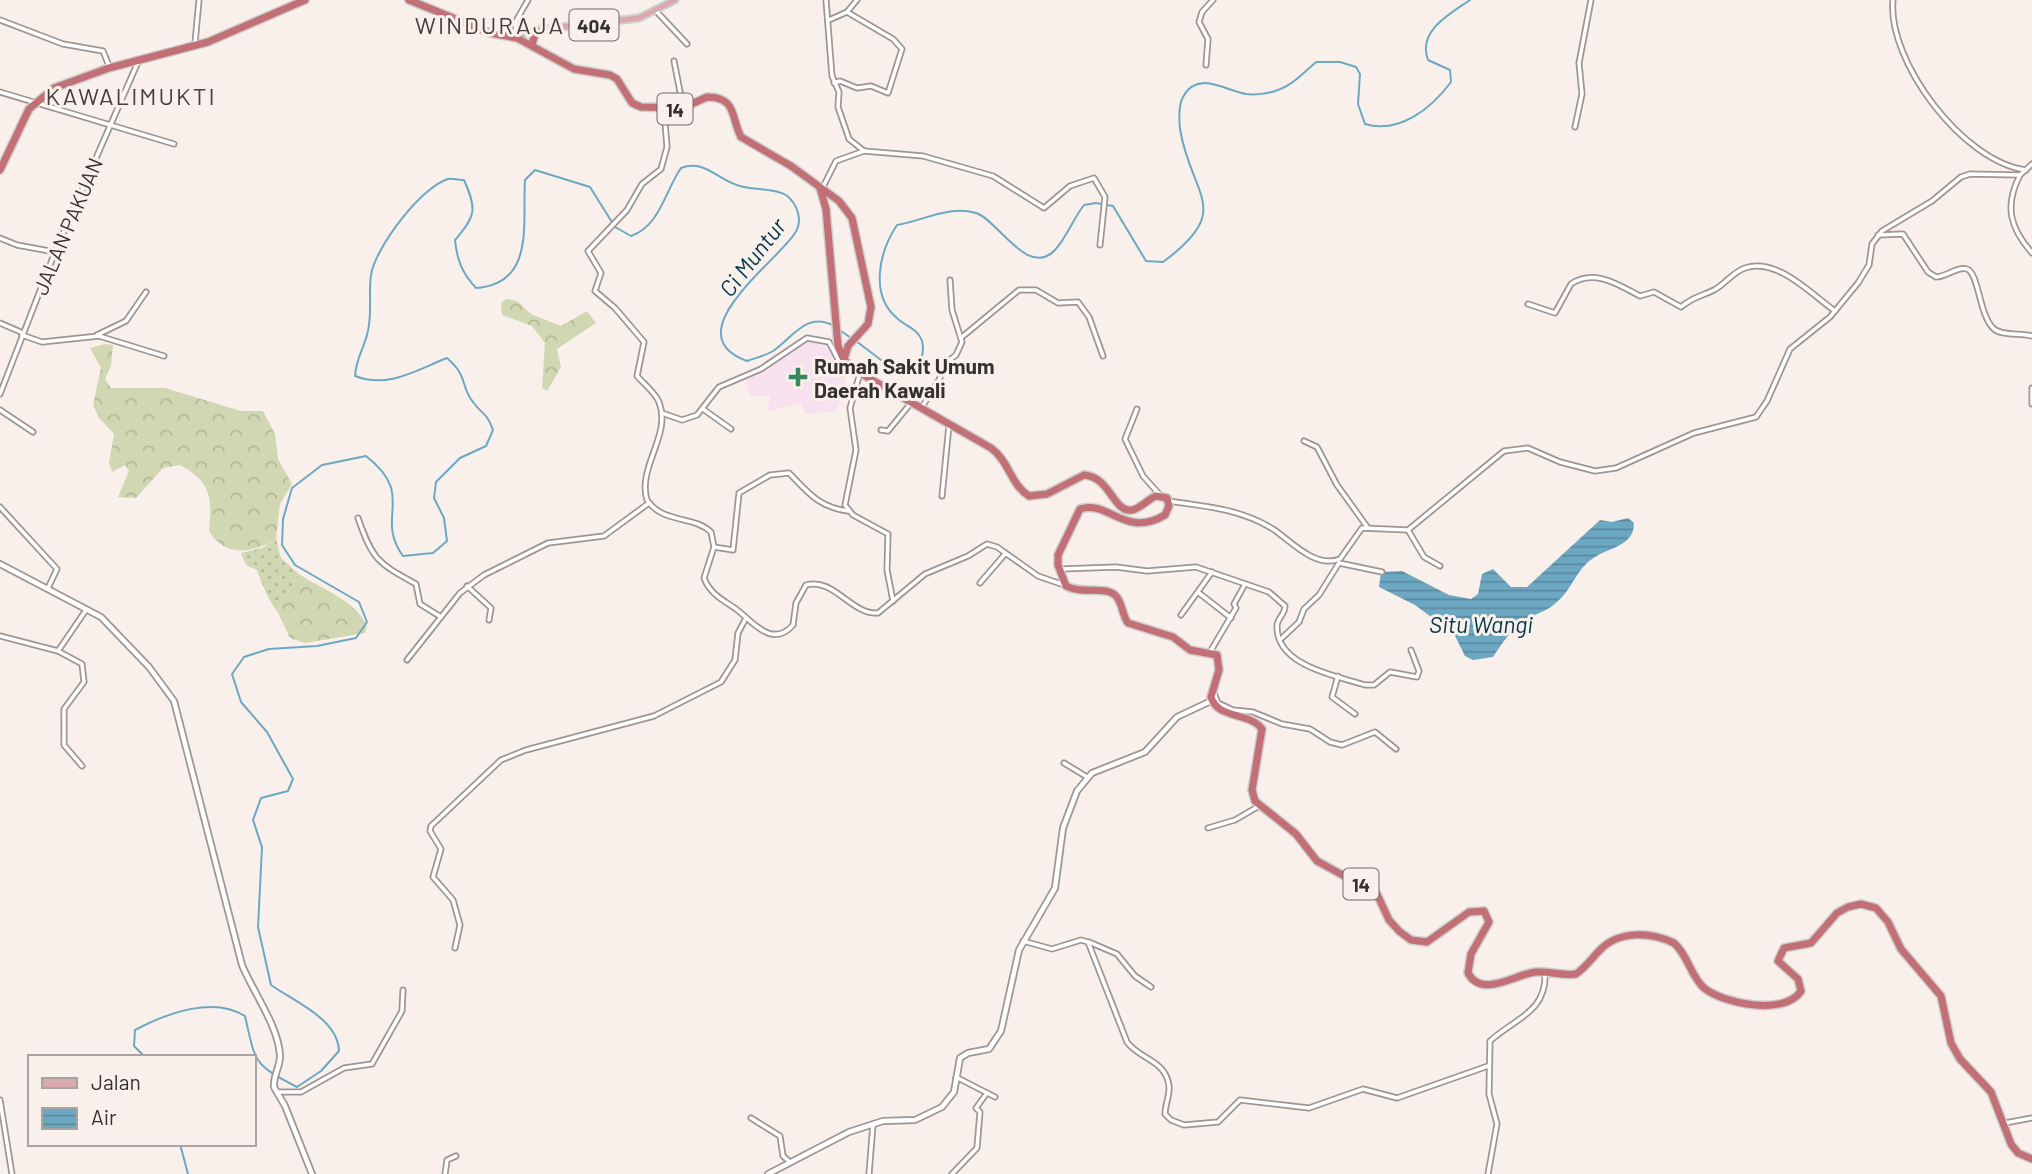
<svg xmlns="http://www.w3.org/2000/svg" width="2032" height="1174" viewBox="0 0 2032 1174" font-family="Barlow,sans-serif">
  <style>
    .medical { fill: #f7e1ee }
    .grass { fill: url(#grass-dots) }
    .forest { fill: url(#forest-crowns) }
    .water { fill: url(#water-rules) }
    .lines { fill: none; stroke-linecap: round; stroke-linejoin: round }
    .stream { stroke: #6da8c3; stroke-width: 2 }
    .street-casing { stroke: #9f9693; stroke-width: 7 }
    .secondary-casing { stroke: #9f9693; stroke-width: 8 }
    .primary-casing { stroke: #cececd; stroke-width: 9 }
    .highway-casing { stroke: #cececd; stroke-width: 10 }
    .street { stroke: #fff; stroke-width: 3.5 }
    .secondary { stroke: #fff; stroke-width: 4.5 }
    .primary { stroke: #daa9ad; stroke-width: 5 }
    .highway { stroke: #c26f76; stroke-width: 7 }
    .poi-dot { fill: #348a5d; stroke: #f9f0ec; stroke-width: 2.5 }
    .labels { text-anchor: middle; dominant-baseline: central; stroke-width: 6; stroke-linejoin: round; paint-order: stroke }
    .shield { fill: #f9f0ec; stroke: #6f6a68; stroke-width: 2 }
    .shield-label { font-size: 19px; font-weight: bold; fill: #34312f }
    .street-label { font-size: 21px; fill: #34312f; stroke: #f9f0ec }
    .poi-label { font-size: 21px; font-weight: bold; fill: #34312f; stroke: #f9f0ec; text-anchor: start }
    .water-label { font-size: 23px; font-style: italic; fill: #00374a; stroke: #f9f0ec }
    .quarter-label { font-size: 24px; letter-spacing: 2px; fill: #463e3b; stroke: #f9f0ec }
  </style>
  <defs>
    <pattern id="grass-dots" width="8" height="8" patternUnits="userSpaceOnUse" patternTransform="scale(1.75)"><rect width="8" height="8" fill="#d1d6b3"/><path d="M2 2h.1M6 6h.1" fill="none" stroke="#b4b89a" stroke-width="1.8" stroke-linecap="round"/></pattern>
    <pattern id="forest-crowns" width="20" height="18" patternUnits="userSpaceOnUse" patternTransform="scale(1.75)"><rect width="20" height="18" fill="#d1d6b3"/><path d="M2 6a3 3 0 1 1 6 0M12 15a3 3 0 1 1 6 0" fill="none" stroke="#b4b89a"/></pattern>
    <pattern id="water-rules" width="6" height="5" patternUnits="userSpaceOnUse" patternTransform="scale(1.75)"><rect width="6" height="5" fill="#6da8c3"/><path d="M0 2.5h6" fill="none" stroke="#5a899f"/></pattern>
  </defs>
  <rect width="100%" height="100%" fill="#f9f0ec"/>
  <path class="medical" d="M812,339L832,347L838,369L846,376L837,411L805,414L800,403L767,412L770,396H750L745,379Z"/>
  <path class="grass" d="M276,539L281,558L299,574L277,611C269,601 261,582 257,570L246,565L241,553L262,548Z"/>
  <g class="forest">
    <path d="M506,299L517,301L531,314L561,326L587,311L596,323L557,349L561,367L547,391L542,388L545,343L532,326L502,315L501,303Z"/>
    <path d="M105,344L113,345L111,366L105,379L111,388H165L241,411H263L275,434L278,459L292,484L280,504L276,539C253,553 225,558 209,531C212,499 212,482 180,465L163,468L136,498L118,497L129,471L125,465L112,472L109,463L114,434L99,418L93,405L101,368L90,348Z"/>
    <path d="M299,574C321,589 356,600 367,626L365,633L305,643L290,638L277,611Z"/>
  </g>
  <path class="water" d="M1628,518L1634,523C1634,547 1608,547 1592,559C1577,569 1571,590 1558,601C1549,610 1541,612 1530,617C1514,625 1503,642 1493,657L1473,660L1465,656L1454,634L1415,605L1379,587L1381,572L1402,571L1449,595L1471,599L1478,594L1482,574L1493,569L1511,587H1527L1600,520L1612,522Z"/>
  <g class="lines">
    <g class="stream">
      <path d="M838,329L851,338"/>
      <path d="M856,341L902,376L916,373C920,362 925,353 922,341C918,329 907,327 898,319C869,296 879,252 897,225C923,221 948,205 976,213C997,219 1028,279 1055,250C1067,237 1073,219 1084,205L1096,203L1113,206L1146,261L1163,262C1235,209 1191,197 1180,129C1179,119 1178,106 1183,97C1197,70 1224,90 1246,94C1253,95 1265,94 1272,92C1291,87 1301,75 1316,62H1340L1356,67L1360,74L1358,104L1365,124C1399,134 1431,109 1451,82L1450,70L1428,60C1417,31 1450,14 1470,0"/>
      <path d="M145,1057L134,1046L135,1030C167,1013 213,996 245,1016C256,1064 253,1064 297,1087L321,1071L339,1051C338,1019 295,1002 271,985L258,927L262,847L253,820L261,798L288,791L293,779L267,732L241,702L232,674L244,657L269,649L317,646L356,638L367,622L359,602L295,565L282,545L283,519L292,488L322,465L366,456C417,496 374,516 403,556L433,553L447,541L444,518L434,498L436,482L460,458L486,446L493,430C486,411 483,416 473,402C460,386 469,377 447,358C416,370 388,389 355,376C356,359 363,350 367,335C373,314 368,295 371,275C375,248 421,187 448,179C452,178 460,180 464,180C477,209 476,216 455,240C457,260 462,273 476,288C536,284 522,221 525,180L535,170L590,187L615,227L631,236C660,226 665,191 681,168C706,158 719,183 744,187C757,190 774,188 786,195C798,204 803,221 795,233C778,261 673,334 747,361C755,358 765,356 773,351C793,337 807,311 834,326"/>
      <path d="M180,1144L188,1174"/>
    </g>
    <defs>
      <g id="street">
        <path d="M1893,0C1887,61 1963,162 2026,170"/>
        <path d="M657,12L687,44"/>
        <path d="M0,20L63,44L103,51L109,66"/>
        <path d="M829,20L847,12L857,0"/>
        <path d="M515,34L516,21L528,0"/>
        <path d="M195,43L199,0"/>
        <path d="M674,61L683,107"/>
        <path d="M1206,65L1208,39L1199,22L1202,12L1213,0"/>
        <path d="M834,83L840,81L857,88L871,86L888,93L902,49L893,39L847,12"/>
        <path d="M0,92L174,144"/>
        <path d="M664,110L667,147L661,169L642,184L627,210L588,251L601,273L595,291L615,308L644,342L637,376C644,384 655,392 659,402C672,435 637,467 647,500C663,524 693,515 711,532L714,547L704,578C710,594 723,600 736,609C752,621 772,649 793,625L796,603L806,585C834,577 851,615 878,613L925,574L968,556L987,544L997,547L1038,576L1064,585"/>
        <path d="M1575,127L1582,94L1579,63L1591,0"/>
        <path d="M864,151L923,156L993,176L1044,208L1070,186L1094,178L1105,197L1100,245"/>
        <path d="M2020,175C2004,206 2010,228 2032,253"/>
        <path d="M823,187L836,161L864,151L849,139L838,107L839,92L832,76L826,0"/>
        <path d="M1878,235L1903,234L1928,272L1936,277C1946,277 1958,266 1967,269C1979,273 1979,316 1994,329C2002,336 2021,333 2032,336"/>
        <path d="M0,238L17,245L55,252"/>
        <path d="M1528,304L1555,313L1571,284C1594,268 1619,285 1640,296L1654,292L1681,307C1694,296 1700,297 1714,290C1725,284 1733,272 1745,268C1777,257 1811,294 1835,311"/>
        <path d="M0,323L23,333"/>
        <path d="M22,335L42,342L99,336L164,356"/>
        <path d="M97,335L126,321L146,292"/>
        <path d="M962,337L1019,290H1036L1058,303L1078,302L1089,317L1103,356"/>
        <path d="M860,373L850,408L856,450L845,505L853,515L888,534L887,570L893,601"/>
        <path d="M2032,388V404"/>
        <path d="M0,394L55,252L138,62"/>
        <path d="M922,407L940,378L942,366L956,355L962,342L952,310L950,280"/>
        <path d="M703,409L731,429"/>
        <path d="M1137,409L1125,439L1143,476L1160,495"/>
        <path d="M0,410L33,432"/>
        <path d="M662,413L682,420L697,415L719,387L761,369L807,338L829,342L841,365L851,367"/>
        <path d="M881,430L888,431L911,403"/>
        <path d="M1304,441L1317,447L1337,485L1368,528"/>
        <path d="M942,496L949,425"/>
        <path d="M1168,501C1205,506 1241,509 1273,529C1291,541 1315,569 1340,559L1362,528L1408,530L1504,451L1528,448L1560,462L1595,471L1616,468L1694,433L1756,417L1767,401L1790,349L1830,317L1858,283L1869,265L1872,244L1882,231L1932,201L1961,177L1970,174L2020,175L2032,164"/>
        <path d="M0,507L57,569L48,588"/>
        <path d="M358,518C373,561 378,563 416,584L420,604L441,617L460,593L484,575L548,543L604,536L649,503"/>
        <path d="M1408,530L1424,557L1440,566"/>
        <path d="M714,547L733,550L739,493L770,475L789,473C808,492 818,507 848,511"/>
        <path d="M1339,563L1382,572"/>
        <path d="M1061,569L1116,567L1147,571L1196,567L1269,592L1285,606C1285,615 1277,618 1277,626C1276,666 1337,676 1365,685H1374L1390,672L1417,677L1419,671L1411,650"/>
        <path d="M980,583L1005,554"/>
        <path d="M467,586L491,608L489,620"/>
        <path d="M1199,593L1231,618"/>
        <path d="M1181,615L1212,572"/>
        <path d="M0,636L58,651L82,664L84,682L64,709V745L82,766"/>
        <path d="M1282,638L1299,622L1304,609L1319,595L1339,563"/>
        <path d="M58,651L86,610"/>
        <path d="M1210,652L1236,608L1234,604L1244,586"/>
        <path d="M407,660L441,617"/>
        <path d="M1338,676L1332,697L1355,714"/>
        <path d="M1213,691L1218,703L1233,710L1253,712L1282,724L1310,729L1330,742L1342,745L1375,732L1396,749"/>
        <path d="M1064,763L1087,777"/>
        <path d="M1208,828L1235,820L1259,806"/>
        <path d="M1023,941L1052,949L1081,940L1088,942L1127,1042C1139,1059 1166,1060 1169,1086C1170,1095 1165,1105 1165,1114L1171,1120L1184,1125L1218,1122L1240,1100L1309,1108L1363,1089L1397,1098L1488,1066"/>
        <path d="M1089,942L1117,954L1135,976L1151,987"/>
        <path d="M455,948L460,925L453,900L433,877L441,849L430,831L431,826L501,760L526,750L654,716L721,682L735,660L738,633L746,618"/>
        <path d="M956,1077L995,1097"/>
        <path d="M277,1092H301L344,1068L372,1064L402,1011L403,990"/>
        <path d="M0,1100L12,1174"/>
        <path d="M751,1118L780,1136L783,1156L790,1162"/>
        <path d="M2005,1123L2032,1118"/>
        <path d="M445,1174L447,1160L456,1156"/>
        <path d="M869,1174L873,1124"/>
        <path d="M952,1174L977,1148L980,1112L976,1108L987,1093"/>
        <path d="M1488,1174L1497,1124L1489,1094L1490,1041C1514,1019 1547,1012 1545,973"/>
      </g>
      <g id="secondary">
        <path d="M0,564L101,617L149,667L174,701L242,965C253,992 279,1027 280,1056C280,1067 273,1076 274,1087L285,1106L312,1174"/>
        <path d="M768,1174L849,1132L883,1121L915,1120L942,1107L954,1092L960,1058L968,1053L989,1049L1001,1031L1019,950L1055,888L1063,828L1077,791L1092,773L1145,752L1177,717L1211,701"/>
      </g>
      <path id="primary" d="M511,37L536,30L639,18L675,0"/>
      <g id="highway">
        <path d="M409,0L490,33L517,38L574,69L610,75L617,79L632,103L641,107L683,108L707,97C737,97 731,118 741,137L791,166L839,201L852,218L871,307L868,324L848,346L844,359"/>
        <path d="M532,45L536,30"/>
        <path d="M0,170L29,109L54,88L109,68L208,42L305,0"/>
        <path d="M820,188L826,209L838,346L844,360L860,373L991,448C1009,461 1011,485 1029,496L1047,494L1084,475C1111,477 1113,513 1132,510C1140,509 1148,499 1156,496L1167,498L1169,506L1165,515C1125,539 1108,499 1080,509L1058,555V565L1066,586C1083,595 1106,585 1116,596C1123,604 1122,615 1128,623L1173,637L1190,650L1217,655L1219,670L1211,697C1217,719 1250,712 1262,729L1252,790L1255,801L1296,834L1317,861L1377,894L1389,920L1399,931L1411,940L1427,942L1469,912L1484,911L1489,922L1471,954L1468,973C1482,999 1515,974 1536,972C1550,971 1563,976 1576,974C1586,967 1592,958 1600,950C1619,930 1651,932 1674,943C1688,955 1691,977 1704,988C1724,1004 1785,1016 1801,991L1798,979L1778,961L1784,948L1811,943L1837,913L1848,907L1861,904L1876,908L1888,922L1901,949L1941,996L1951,1043L1960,1059L1991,1092L2011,1144L2018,1153L2032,1159"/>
      </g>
    </defs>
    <use href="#street" class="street-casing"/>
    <use href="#secondary" class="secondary-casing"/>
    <use href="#primary" class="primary-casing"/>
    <use href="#highway" class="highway-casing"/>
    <use href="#street" class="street"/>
    <use href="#secondary" class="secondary"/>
    <use href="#primary" class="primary"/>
    <use href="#highway" class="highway"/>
  </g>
  <path class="poi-dot" d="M794.5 366.5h7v7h7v7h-7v7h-7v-7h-7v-7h7z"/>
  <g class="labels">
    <g class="shield">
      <rect x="569.5" y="9.5" width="49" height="31" rx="5"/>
      <rect x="657.5" y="93.5" width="35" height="31" rx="5"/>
      <rect x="1343.5" y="868.5" width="35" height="31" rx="5"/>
    </g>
    <g class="shield-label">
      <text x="594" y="25">404</text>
      <text x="675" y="109">14</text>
      <text x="1361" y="884">14</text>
    </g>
    <g class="street-label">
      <text transform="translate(67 226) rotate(-67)">JALAN PAKUAN</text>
    </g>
    <g class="poi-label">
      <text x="814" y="365">Rumah Sakit Umum<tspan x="814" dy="24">Daerah Kawali</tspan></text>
    </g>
    <g class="water-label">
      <text transform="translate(752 257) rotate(-52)">Ci Muntur</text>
      <text x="1481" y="624">Situ Wangi</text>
    </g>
    <g class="quarter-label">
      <text x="490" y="24">WINDURAJA</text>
      <text x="131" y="95">KAWALIMUKTI</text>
    </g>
  </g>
  <rect x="28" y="1055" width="228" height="91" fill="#f9f0ec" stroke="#aaa4a0" stroke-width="2"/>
  <rect x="42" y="1078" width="35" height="10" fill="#daa9ad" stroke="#aaa4a0" stroke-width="2"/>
  <text x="91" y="1090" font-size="21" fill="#34312f">Jalan</text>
  <rect x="42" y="1108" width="35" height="21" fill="url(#water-rules)" stroke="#aaa4a0" stroke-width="2"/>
  <text x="91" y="1125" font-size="21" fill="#34312f">Air</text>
</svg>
